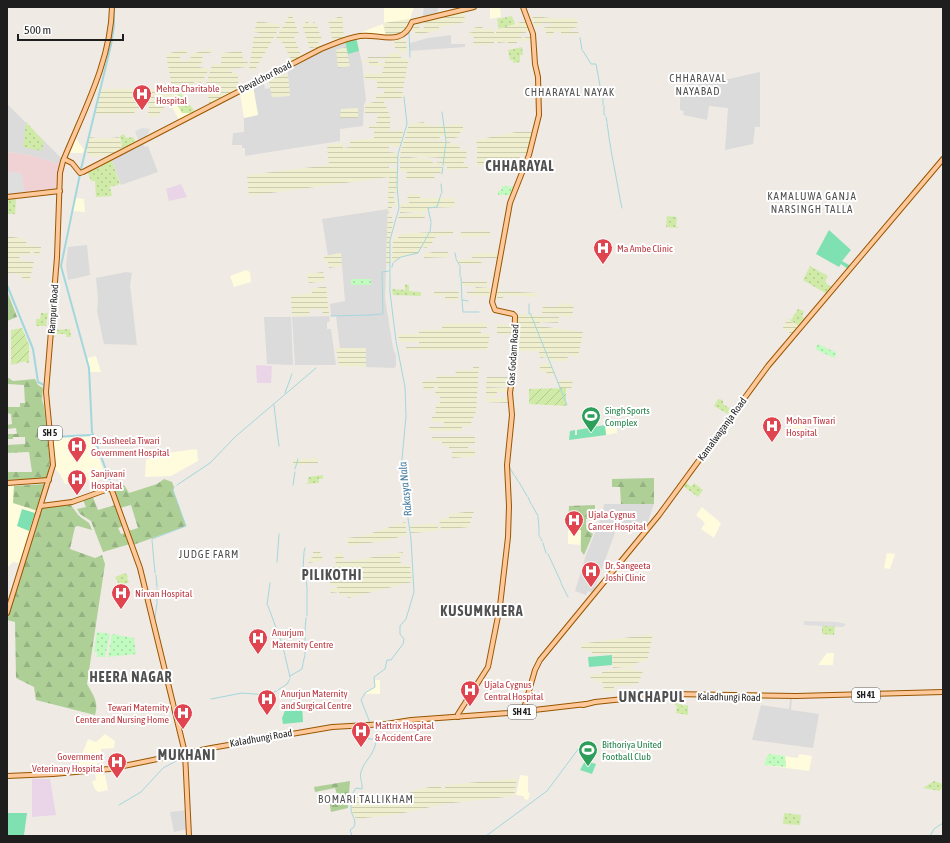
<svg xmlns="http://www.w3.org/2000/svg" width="950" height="843" viewBox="0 0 950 843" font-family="'Asap Condensed',sans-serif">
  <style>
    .residential { fill: #dcdbdb }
    .commercial { fill: #f1d2d4 }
    .industrial { fill: #e9d5e7 }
    .education { fill: #fffbdd }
    .farmland { fill: url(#farmland-rules) }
    .grass { fill: url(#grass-dots) }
    .forest { fill: url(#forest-firs) }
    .park { fill: url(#park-dots) }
    .garden { fill: url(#garden-furrows) }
    .pitch { fill: #7fe1b1 }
    .parking { fill: #dedede }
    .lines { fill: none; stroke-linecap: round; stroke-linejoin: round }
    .stream { stroke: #a3d7de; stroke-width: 1 }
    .canal { stroke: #a3d7de; stroke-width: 2 }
    .major-casing { stroke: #985600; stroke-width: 6 }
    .major { stroke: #fec89a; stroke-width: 4 }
    .labels { text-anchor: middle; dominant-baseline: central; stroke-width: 4; stroke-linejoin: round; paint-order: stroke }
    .shield { fill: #fff; stroke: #626262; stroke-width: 1 }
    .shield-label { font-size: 9px; font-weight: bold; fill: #1e1e1e }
    .street-label { font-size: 10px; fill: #1e1e1e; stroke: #fff }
    .health-label { font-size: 10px; fill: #be3a42; stroke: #fff; text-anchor: start }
    .leisure-label { font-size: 10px; fill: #27864d; stroke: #fff; text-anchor: start }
    .neighbourhood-label { font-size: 11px; letter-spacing: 1px; fill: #515151; stroke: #fff }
    .water-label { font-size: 11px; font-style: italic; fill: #427ba0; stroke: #fff }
    .district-label { font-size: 14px; font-weight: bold; letter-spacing: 1px; fill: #515151; stroke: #fff }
  </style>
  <defs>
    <pattern id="farmland-rules" width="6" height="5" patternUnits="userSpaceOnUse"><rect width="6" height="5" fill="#efeece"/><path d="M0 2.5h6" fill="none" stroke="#ccccb0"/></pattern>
    <pattern id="grass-dots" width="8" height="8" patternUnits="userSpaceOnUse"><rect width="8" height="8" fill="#d0eba8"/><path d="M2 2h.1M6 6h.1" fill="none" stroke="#b2c990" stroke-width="1.8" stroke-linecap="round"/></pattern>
    <pattern id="forest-firs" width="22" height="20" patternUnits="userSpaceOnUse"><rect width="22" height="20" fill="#aed097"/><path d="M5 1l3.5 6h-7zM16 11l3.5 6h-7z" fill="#95b282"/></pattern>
    <pattern id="park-dots" width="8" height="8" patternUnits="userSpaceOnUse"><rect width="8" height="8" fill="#c1fbbf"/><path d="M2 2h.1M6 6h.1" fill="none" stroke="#a5d7a4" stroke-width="1.8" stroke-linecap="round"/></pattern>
    <pattern id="garden-furrows" width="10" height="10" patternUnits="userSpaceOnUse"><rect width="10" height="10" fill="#d0eba8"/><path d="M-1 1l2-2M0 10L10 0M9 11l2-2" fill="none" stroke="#b2c990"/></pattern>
  </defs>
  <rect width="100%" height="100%" fill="#efeae4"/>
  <g class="residential">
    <path d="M424,7H438L437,16L422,20Z"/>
    <path d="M451,35V44H465V47L410,51V43L428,38Z"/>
    <path d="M356,37L362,63L366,101L364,104L363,126L340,129V141L245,156V148H242V145H232L233,133L244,132V118L258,115L253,86L263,80L265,89L271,88L272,97L290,96L287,66L322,49Z"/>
    <path d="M760,72V127H755L753,144L725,150L728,108L709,106L707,120L683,115L684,111L680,110V94L682,93L683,89H686L687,83L698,85L699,81L715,82Z"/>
    <path d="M7,104L62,159L60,164L29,155L7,152Z"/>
    <path d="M142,142L145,147L148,146L149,149L158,172L121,185L111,158Z"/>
    <path d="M388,209L385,298L393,348L396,356V366L394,368L366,367V348H340L336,316H331L330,304L345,301L341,254L328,256L322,219Z"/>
    <path d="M87,245L90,275L68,280L66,266L68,247Z"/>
    <path d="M126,272L132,273L130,285L137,345L104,344L97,311L98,299L96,278Z"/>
    <path d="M329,316L330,322H327V329H331L336,365H295L292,317Z"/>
    <path d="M264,317H291L293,365L267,364Z"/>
    <path d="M604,504H654L645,530H616L593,593L588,591L586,595L575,591L586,555L602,515Z"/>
    <path d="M790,699H792L791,710L819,714L813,748L752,740L761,705L789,709Z"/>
    <path d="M187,810L188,829L174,832L170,812Z"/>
  </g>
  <path class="commercial" d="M7,152L29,155L60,164L58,191L7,196Z"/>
  <g class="industrial">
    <path d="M181,184L187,197L169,201L166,189Z"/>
    <path d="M256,365L272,366L271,383H257Z"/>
    <path d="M32,779H50L56,815L32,817Z"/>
  </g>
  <g class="education">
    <path d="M384,7H414L410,19L384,23Z"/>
    <path d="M490,7H500L501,17L490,19Z"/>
    <path d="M383,24L386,37L362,35V32Z"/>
    <path d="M253,86L258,115L244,118L240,93Z"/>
    <path d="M179,92L195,112L179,120L171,105Z"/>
    <path d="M76,138L84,150L83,153H70Z"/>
    <path d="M75,198L84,199L85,212L72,211Z"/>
    <path d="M246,270L250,272L251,282L234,287L230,276Z"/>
    <path d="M96,356L101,372H90L87,358Z"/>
    <path d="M794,421H805V429L790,428Z"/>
    <path d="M617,422V433L606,435L605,425Z"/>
    <path d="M89,436L92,438L106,478L90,483L88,479L65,484L60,474L54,468L51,439Z"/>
    <path d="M197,449L198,461L171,476L145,477L146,459H149L150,455Z"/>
    <path d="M7,486H14V503L38,511L22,564L13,562L7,568Z"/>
    <path d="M702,507L721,523L714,538L701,529L705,523L696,515Z"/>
    <path d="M568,527L581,530L580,545L568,544Z"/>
    <path d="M887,553L895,554L890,569L884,568Z"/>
    <path d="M827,653H834L833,665H818Z"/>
    <path d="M375,680H380V694H366V692L375,687Z"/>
    <path d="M105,734L115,741L114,748L101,749L102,762L97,763V767L83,768L81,765H78L88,739L96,742Z"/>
    <path d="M768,754L798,758L799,754L812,756L809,771L764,765Z"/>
    <path d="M102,770L103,775H105L108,790L98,792L94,788L92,781L96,780L95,772Z"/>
    <path d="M520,775L528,776V792L530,793L528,800L524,799V796L516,795Z"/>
  </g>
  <g class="farmland">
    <path d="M464,12L465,22L439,27V30L416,35L415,31L411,32L415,24H418L420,29H424L423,23Z"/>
    <path d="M291,13L299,34L294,37L302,57L292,62L283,43L276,38Z"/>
    <path d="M342,16L344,39L333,43L328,20H335V18Z"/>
    <path d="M534,16L558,19L577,18L578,27L570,29L571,32L578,31L579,34L561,35V32L554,31L553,36L546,35V31L543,30V28L549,26V23H542V26H535L532,18Z"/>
    <path d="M307,19L309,24L315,22V25H317L322,40L318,42L320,48L317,50L315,47L310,49L302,24H306L305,20Z"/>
    <path d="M410,19V27L401,35L386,37L384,23Z"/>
    <path d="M527,20L532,31L520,34L522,38L532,36V39L520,42V39H516L517,43L508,45V42L498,43L497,41H494V44L474,45L473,42H475L473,35L469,36L468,33L473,32V28L482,26L483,30L493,28L494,33H496V30Z"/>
    <path d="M257,21L281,25L255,70L249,69L254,36L259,37L260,33L254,32Z"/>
    <path d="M403,36L404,41L406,40L407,52H399L398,48H395L394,38Z"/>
    <path d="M346,47L350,66L338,68L336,50Z"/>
    <path d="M186,49L187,54L180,56L181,62L191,59L190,54L213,49L212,52L201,55L203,59L199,67L209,69L205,77L201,83L194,81L193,87L184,96L179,93L171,104L167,103L157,117L148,116L149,106L142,105L133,114H95L100,89L172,88L166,54Z"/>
    <path d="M242,51L243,61H248L247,67L231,69L232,73H238V89L209,104L208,92H203L212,65L221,64L222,53Z"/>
    <path d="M389,53L401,54V58L408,59V62L403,89H395V91H403L402,98L383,100L390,116V132L404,130L400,147L389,145V152L398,153V164H389V168L398,169L397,192L393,193V195L397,197H394V200L398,199V202H395L394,204H399V206H392V209H389V215H392V218L390,220L393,222L390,240V264H386L389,177L249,196L247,175L329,165L327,145L343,143V148L350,147V141L374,138V128H369V125H376L378,113H365V104L379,101L376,98V93L384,95V88H377V80L365,79L364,73L382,74L384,66H369V62H362V60H378V63H385V59H367L368,57H388Z"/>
    <path d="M273,74L288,75L290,96L272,97L268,77Z"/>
    <path d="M358,108V118H340L341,109Z"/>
    <path d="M424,122L425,124L435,126L462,124L464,131L459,133V137L446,140V136H440L439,140L405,138L409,124Z"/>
    <path d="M516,132H534L528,153L520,155V158H527L525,162L477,166V147L479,145L477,144L476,140Z"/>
    <path d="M89,137L104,139L119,137L123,149L113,155L91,157L86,151Z"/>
    <path d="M404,139L445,142L450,141L451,145L458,143L461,151L467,150L466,159L463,160L464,164H467L468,168L447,170V165L428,166L400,164V156L428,159L432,160L433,163L440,162V158L400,155Z"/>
    <path d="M400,165L442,167V170L440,174H435L434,179H406L407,172L400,171Z"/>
    <path d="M420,194V198H455L454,207L428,208V211L400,213L401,204L409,203L407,195Z"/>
    <path d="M424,213L425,218L398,219L399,215Z"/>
    <path d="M453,231V235L436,236L431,245L426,248L422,247L418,253L401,257L392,262L393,238H398V234Z"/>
    <path d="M490,231V236L460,237L461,232Z"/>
    <path d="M7,236L25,239L27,245L41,247L39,256H35L34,252H30V255H19L20,260L34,262L29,282L15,273L7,274Z"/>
    <path d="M433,252H448V257L424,258V254Z"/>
    <path d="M341,253L342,266L329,268L328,262H324V256Z"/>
    <path d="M497,253V258H472V254Z"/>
    <path d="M458,259L482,260V262L479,264H459Z"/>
    <path d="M323,272L325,281L309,283L307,274Z"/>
    <path d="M487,281V286H462V282Z"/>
    <path d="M326,286L329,315H323L322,309H311L308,316H292L291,296L312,293L311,289Z"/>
    <path d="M476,287L489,288L490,296L467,295V292L475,291Z"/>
    <path d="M459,291L458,300H445V295L434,296V292Z"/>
    <path d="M497,291L537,293V297L503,295V299L497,300Z"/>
    <path d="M559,303L574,305L572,317L542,314L543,306L558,307Z"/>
    <path d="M517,314L559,317L558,323L540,322L539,326L583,332L578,357L568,355L567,361H550L548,357L540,358L539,351H516Z"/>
    <path d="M787,319L800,327L793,335L783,328Z"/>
    <path d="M487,323V328H481V334H490L487,350H406V347H419V342H399L398,334H419V330H442V324Z"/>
    <path d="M497,324L514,325V335L497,334Z"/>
    <path d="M336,348H366V367L339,366Z"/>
    <path d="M550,363L555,375H547L546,371L540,372V364Z"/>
    <path d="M479,366L476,411L470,426H462V431H430L429,427L444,426V422H432V417H435L436,403H440V397H451L436,396L435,390H438V386L434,387V390H424L422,381L437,380L436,375L455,376L456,370L473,371V367Z"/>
    <path d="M487,377H510V386H486Z"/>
    <path d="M573,380L571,389H560L557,381Z"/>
    <path d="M486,387L509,388V392H497L496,396H486Z"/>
    <path d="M486,398H508V403L486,402Z"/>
    <path d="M475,436V444L468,445V449H449V446L442,445V441H433L432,437Z"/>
    <path d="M475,449V456L452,458V451Z"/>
    <path d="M317,458L318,463L293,465V460Z"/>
    <path d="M474,511L469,527L441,530L439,519L449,518V514Z"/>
    <path d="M405,522L407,535L388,540L349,546L347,538L363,536Z"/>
    <path d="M426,524H438V531L411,533L410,526Z"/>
    <path d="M320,551L321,555L320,556H322L323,560L309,563L308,559L313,557V552Z"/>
    <path d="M403,552V556L400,557L401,565H410L412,582L348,598L347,594L340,596L339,592L331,593L330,588H337V585H330V580L343,578L342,571L334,573L333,567L336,566L335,554L342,553L345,562Z"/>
    <path d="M653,634L647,661L635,663V666L613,668L612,654L593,655L592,652H589L588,649L582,650L580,644Z"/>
    <path d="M634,668V671H643L638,684L614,686V691L605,692L602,682H596L595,679H591L590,675L602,674V671Z"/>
    <path d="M517,778L514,796L444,804L399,814L356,819L351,810L354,795L368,797L403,795L419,789L441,785V789L445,788V786L448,785Z"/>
  </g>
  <g class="grass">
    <path d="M512,16L515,24L499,29L497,19Z"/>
    <path d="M522,47L523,55H520V62L513,63V60H510L508,50Z"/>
    <path d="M179,92L194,110L193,113H182L178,106L182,99L177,96Z"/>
    <path d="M26,122L44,142L42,151L23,147Z"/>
    <path d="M124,134L126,138L133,137L135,141L123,149L120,136Z"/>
    <path d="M111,158L120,184L110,187L112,196L96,197L95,181H91L87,171L97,166L98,168L103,166L102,164Z"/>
    <path d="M16,199L15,214H7V200Z"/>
    <path d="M667,216L677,217L676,226L679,228L666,227Z"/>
    <path d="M810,266L828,276L825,282L832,288L827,294L803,280Z"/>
    <path d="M405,284L409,285V291L421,292V296L393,295L392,289L405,290Z"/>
    <path d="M798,309L804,311L802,316L804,318L798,325L786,318L791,320Z"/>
    <path d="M41,313H48L46,326H36V319H40Z"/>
    <path d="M70,329L71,337H66V334H56L55,337H53L54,330Z"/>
    <path d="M718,399L723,400V404L731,409L728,414L714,406Z"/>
    <path d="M323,475V479H319V483L304,484L308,483V477Z"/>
    <path d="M686,482L691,487L694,483L703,490L698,497L683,486Z"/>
    <path d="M125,573L128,576L127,578L129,582L120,586L115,577Z"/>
    <path d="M822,625L835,626L834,635L822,634Z"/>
    <path d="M675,703H681L682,706L688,705V715L676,713L677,706L675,705Z"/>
    <path d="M934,781L943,784L940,791L923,788Z"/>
    <path d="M784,813L801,815L800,825L783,824Z"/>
  </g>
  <g class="forest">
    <path d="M7,291L17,317L7,321Z"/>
    <path d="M7,377L13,381L35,379L38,385L43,388L42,400L44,406L50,462L47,478L7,480V472H32L29,452L7,453V445L25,444V437H13V439H7V434H17L16,428L7,429V425L12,424L11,414L7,413V407H20V403H25L24,385L7,384Z"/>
    <path d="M654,478V504H621L620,487H612V479Z"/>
    <path d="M164,479L172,482L174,487L173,490L186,526L133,545L128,531L138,528L131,505L120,508L113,488L124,485L129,493L157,484Z"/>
    <path d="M46,484L38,511L13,503L14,486Z"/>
    <path d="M93,497L98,510L115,505L123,526L118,528L121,534L126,533L130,544L103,552L91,521L80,514L77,509L86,507L83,500Z"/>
    <path d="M70,504L79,516L89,523L92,530L78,526L75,527L70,549L95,558L102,555L105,564L87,684C93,695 99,701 95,715L36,700L34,687L16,678L15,622L7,620L42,508Z"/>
    <path d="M595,505V518L586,519V525H589L590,532L593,534L584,555L581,551V530H573L572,527H568L569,506Z"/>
    <path d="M350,781L348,808L331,812L329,800L338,798L335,788L315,792L314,787Z"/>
  </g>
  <g class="park">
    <path d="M502,186L515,187L512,195H498V191H501Z"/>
    <rect x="351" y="279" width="20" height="6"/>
    <path d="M818,344L837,353L834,358L815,349Z"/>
    <path d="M97,632L110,634L105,657H97V652H94Z"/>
    <path d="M112,634L134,638L136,654L108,657Z"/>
    <path d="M768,754L785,756L786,767L764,765Z"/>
  </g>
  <g class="garden">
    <path d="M22,328L29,345V363H26V361L11,365V330Z"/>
    <path d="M566,388V406L529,404V389Z"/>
  </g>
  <g class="pitch">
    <path d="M356,37L359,51L348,54L345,40Z"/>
    <path d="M829,230L851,250L842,261L851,266L848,269L841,264L839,267L816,254Z"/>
    <path d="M605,425L606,435L569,440L570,431L575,430V435H577V430Z"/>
    <path d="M22,509L35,513L29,531L17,526Z"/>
    <path d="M612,655V665L589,667L588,657Z"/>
    <path d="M302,703L303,722L283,724L282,718L287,706Z"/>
    <path d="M585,761L596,764L592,774L580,770Z"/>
    <path d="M7,813H27L24,835L7,836Z"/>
  </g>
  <g class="parking">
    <path d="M143,128L150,129L146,138L139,142L135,131Z"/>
    <path d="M7,172L22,173L24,192L7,194Z"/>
    <path d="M804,621L836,622L846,624L843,627L804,625Z"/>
  </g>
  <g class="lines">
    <g class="stream">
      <path d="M418,23L432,19"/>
      <path d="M580,38L582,50"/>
      <path d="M583,51L591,64H596L601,91"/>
      <path d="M410,57L409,32L413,25"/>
      <path d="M601,92L602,97"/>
      <path d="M603,98V105"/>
      <path d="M604,106V115H605"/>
      <path d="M442,112L446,141"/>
      <path d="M606,117L607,122"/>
      <path d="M607,123L609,137"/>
      <path d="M609,138L611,149"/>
      <path d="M611,150L620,198"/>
      <path d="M443,165L446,142"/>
      <path d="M442,174L443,167"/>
      <path d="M441,184L442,193"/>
      <path d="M620,199L622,208"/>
      <path d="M431,222L428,208L437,207L441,194"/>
      <path d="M430,232L431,223"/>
      <path d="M455,253L456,258"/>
      <path d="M456,259L460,266"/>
      <path d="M394,262L401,257L418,253L429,233"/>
      <path d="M392,267L393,263"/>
      <path d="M460,267V276"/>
      <path d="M461,277L462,300L468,301"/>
      <path d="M462,300L463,312H479"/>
      <path d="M529,304V314H531"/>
      <path d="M383,314L382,272L389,271"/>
      <path d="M371,315L381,314"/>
      <path d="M531,315L567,405"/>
      <path d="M331,316L371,315"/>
      <path d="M285,393L292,374"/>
      <path d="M274,405L277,431"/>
      <path d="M277,431L279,446"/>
      <path d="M510,468L514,475"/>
      <path d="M295,469L298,459"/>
      <path d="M515,476L518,481"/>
      <path d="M519,482L527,496"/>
      <path d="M177,485L210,463L235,437L316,368"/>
      <path d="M293,485L295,472"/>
      <path d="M528,497L531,504"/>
      <path d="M532,505L538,516"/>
      <path d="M538,517L539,528"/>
      <path d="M539,529V536"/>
      <path d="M540,537L542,541"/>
      <path d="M152,539L186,526L173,490L174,487"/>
      <path d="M152,540L155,573"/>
      <path d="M543,543L546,553"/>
      <path d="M304,552L305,548"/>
      <path d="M548,554L561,582"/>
      <path d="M277,562L279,534"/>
      <path d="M303,569L304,553"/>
      <path d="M303,570L306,577"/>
      <path d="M156,575L157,587"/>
      <path d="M306,579L307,588"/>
      <path d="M561,583L568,597"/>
      <path d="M157,589L158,595"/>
      <path d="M307,593V589"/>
      <path d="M157,602V596"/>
      <path d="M307,602V594"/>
      <path d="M307,603V611"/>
      <path d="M267,605L270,583"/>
      <path d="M268,606L281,641L285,655"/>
      <path d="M307,616V612"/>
      <path d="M155,618L157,603"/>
      <path d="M305,630L306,618"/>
      <path d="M305,631V640"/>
      <path d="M305,641V654"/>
      <path d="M285,656L290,677"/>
      <path d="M303,663L305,655"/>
      <path d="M290,676L302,669L303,664"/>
      <path d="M287,684L290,679"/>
      <path d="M278,690L287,684"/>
      <path d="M211,699L242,693L267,695L277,691"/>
      <path d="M370,723L361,700L365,693L375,687L374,677L385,669L387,660H391L403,644L404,639L400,634V626L406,619L414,592L411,539L401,470L406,416L405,387L396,341L390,292V240L399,208L397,186L398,154L407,124L404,97"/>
      <path d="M119,805L141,792L163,768L184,757"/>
      <path d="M352,836L350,830L354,827C357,819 351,816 351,809C351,804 352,792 356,788L362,789C363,783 359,778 361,772C364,760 376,754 376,739H368L371,726"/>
      <path d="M486,836L547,791L579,748"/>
      <path d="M930,836L934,829L943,823"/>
    </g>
    <g class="canal">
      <path d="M81,169L111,45L114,26V7"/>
      <path d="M80,174L61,266L89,368L92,432L112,486"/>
      <path d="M7,285L33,349L38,382L44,385L48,437"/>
      <path d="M51,437L92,435"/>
    </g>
    <defs>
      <g id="major">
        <path d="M64,159L72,163L80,173L83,172L321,49C334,44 346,38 360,36C379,33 402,48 412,22L474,7"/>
        <path d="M7,197L60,191"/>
        <path d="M7,483L49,480"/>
        <path d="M41,506L72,502L111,488L140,568L185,753L189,836"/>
        <path d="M7,613L53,465L46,392L57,257L60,173L63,161C83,112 111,61 112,7"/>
        <path d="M583,705L595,702L671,694L796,696L943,692"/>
        <path d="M523,712L535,670L540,660L659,515L768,366L943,159"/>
        <path d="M458,717V714L488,667L500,606L508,537L509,506L507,465L512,415L510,393L514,363L515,316L513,314L495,310L492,302L510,203L529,155L539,115L538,77L535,64L533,34L523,7"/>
        <path d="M7,776L53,774L109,769L211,748L332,727L386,724L411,720L508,713L586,704"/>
      </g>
    </defs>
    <use href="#major" class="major-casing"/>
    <use href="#major" class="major"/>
  </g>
  <defs>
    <symbol id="hospital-pin" viewBox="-11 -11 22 30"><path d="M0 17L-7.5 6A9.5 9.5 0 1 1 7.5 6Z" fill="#e0444e" stroke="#fff"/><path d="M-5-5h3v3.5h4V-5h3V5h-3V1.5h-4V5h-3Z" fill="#fff"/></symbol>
    <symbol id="stadium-pin" viewBox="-11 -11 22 30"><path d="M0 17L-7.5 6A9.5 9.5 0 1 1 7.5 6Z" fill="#2e9e5b" stroke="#fff"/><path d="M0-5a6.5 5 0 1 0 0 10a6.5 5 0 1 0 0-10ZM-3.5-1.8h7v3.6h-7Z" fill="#fff"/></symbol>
  </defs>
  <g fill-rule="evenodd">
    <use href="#hospital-pin" x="131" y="83" width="22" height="30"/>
    <use href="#hospital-pin" x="592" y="237" width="22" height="30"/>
    <use href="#stadium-pin" x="580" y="405" width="22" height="30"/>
    <use href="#hospital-pin" x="761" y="415" width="22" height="30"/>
    <use href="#hospital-pin" x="66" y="435" width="22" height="30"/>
    <use href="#hospital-pin" x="66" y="468" width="22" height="30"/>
    <use href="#hospital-pin" x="563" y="509" width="22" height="30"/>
    <use href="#hospital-pin" x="580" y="560" width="22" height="30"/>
    <use href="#hospital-pin" x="110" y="582" width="22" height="30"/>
    <use href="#hospital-pin" x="247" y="627" width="22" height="30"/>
    <use href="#hospital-pin" x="459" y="679" width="22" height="30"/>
    <use href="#hospital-pin" x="256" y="688" width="22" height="30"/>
    <use href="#hospital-pin" x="172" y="702" width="22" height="30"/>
    <use href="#hospital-pin" x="350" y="720" width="22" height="30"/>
    <use href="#stadium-pin" x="577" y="739" width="22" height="30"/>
    <use href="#hospital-pin" x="106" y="751" width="22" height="30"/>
  </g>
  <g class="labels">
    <g class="shield">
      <rect x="38" y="426" width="24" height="14" rx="3"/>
      <rect x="852" y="688" width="28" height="14" rx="3"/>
      <rect x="508" y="705" width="28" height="14" rx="3"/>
    </g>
    <g class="shield-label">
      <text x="50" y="433">SH 5</text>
      <text x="866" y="695">SH 41</text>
      <text x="522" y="712">SH 41</text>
    </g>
    <g class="street-label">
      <text transform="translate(265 77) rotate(-27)">Devalchor Road</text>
      <text transform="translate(53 309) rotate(-86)">Rampur Road</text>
      <text transform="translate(513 355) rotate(-86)">Gas Godam Road</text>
      <text transform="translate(722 429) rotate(-54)">Kamalwaganja Road</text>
      <text transform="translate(729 697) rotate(1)">Kaladhungi Road</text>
      <text transform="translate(261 738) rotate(-10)">Kaladhungi Road</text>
    </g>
    <g class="health-label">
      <text x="156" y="88">Mehta Charitable<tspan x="156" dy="12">Hospital</tspan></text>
      <text x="617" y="248">Ma Ambe Clinic</text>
      <text x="786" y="420">Mohan Tiwari<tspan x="786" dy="12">Hospital</tspan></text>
      <text x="91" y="440">Dr. Susheela Tiwari<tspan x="91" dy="12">Government Hospital</tspan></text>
      <text x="91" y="473">Sanjivani<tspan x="91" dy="12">Hospital</tspan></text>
      <text x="588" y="514">Ujala Cygnus<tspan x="588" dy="12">Cancer Hospital</tspan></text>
      <text x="605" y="565">Dr. Sangeeta<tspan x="605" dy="12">Joshi Clinic</tspan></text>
      <text x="135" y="593">Nirvan Hospital</text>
      <text x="272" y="632">Anurjum<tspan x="272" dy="12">Maternity Centre</tspan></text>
      <text x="484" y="684">Ujala Cygnus<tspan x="484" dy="12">Central Hospital</tspan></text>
      <text x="281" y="693">Anurjun Maternity<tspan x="281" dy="12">and Surgical Centre</tspan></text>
      <text x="169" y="707" text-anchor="end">Tewari Maternity<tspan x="169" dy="12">Center and Nursing Home</tspan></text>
      <text x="375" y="725">Mattrix Hospital<tspan x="375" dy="12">&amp; Accident Care</tspan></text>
      <text x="103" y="756" text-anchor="end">Government<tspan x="103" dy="12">Veterinary Hospital</tspan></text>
    </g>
    <g class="leisure-label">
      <text x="605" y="410">Singh Sports<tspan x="605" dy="12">Complex</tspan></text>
      <text x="602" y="744">Bithoriya United<tspan x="602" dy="12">Football Club</tspan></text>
    </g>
    <g class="neighbourhood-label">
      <text x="698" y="78">CHHARAVAL<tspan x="698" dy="13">NAYABAD</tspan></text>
      <text x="570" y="92">CHHARAYAL NAYAK</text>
      <text x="812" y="196">KAMALUWA GANJA<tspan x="812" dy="13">NARSINGH TALLA</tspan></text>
      <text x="209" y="554">JUDGE FARM</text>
      <text x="366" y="799">BOMARI TALLIKHAM</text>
    </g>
    <g class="water-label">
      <text transform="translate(405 489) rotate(-96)">Rakasya Nala</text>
    </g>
    <g class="district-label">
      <text x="520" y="166">CHHARAYAL</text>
      <text x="332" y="575">PILIKOTHI</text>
      <text x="482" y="611">KUSUMKHERA</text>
      <text x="131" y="677">HEERA NAGAR</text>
      <text x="652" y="697">UNCHAPUL</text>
      <text x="187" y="755">MUKHANI</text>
    </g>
  </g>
  <rect width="950" height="843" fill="none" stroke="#1e1e1e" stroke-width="16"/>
  <path d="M18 34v6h105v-6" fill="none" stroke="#1e1e1e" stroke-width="2"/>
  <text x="24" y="34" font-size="12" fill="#1e1e1e" stroke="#ffffff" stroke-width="3" paint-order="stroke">500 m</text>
</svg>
